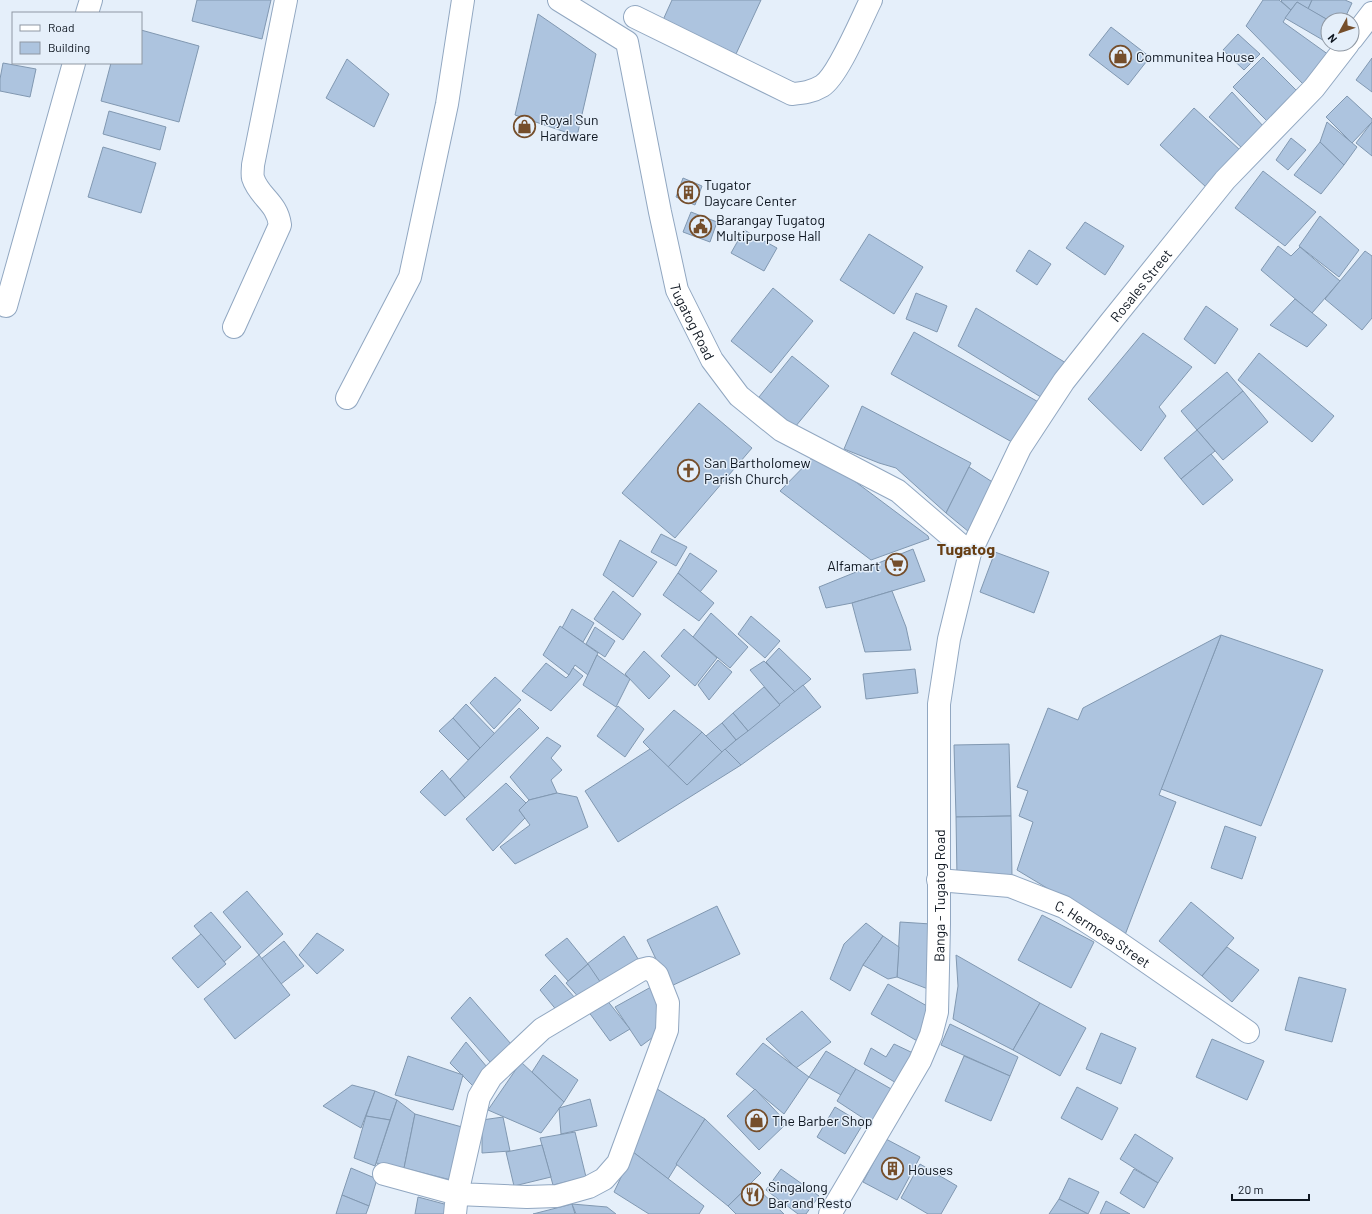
<svg xmlns="http://www.w3.org/2000/svg" width="1372" height="1214" viewBox="0 0 1372 1214" font-family="Barlow,sans-serif">
  <style>
    .building { fill: #adc4df; stroke: #8198b1 }
    .lines { fill: none; stroke-linecap: round; stroke-linejoin: round }
    .minor-casing { stroke: #91a7c1; stroke-width: 24 }
    .minor { stroke: #fff; stroke-width: 22 }
    .labels { text-anchor: middle; dominant-baseline: central; stroke-width: 3; stroke-linejoin: round; paint-order: stroke }
    .poi-label { font-size: 14px; fill: #0e1620; stroke: #e5effa; text-anchor: start }
    .street-label { font-size: 14px; fill: #0e1620; stroke: #e5effa }
    .quarter-label { font-size: 16px; font-weight: bold; fill: #673e13; stroke: #e5effa }
  </style>
  <rect width="100%" height="100%" fill="#e5effa"/>
  <g class="building">
    <path d="M197,0H271L262,39L192,21Z"/>
    <path d="M672,0H761L736,54L663,20Z"/>
    <path d="M1263,0H1279L1291,10L1283,22L1329,55L1305,86L1246,26Z"/>
    <path d="M1282,0H1312L1308,9L1297,2L1291,10L1281,1Z"/>
    <path d="M1312,0H1345L1352,3L1344,20H1328L1308,9Z"/>
    <path d="M1297,2L1328,20V43L1285,18Z"/>
    <path d="M538,14L596,54L577,136L515,115Z"/>
    <path d="M1111,27L1150,57L1128,85L1089,55Z"/>
    <path d="M141,30L199,46L179,122L101,101L111,63H141Z"/>
    <path d="M1238,34L1260,54L1244,70L1223,50Z"/>
    <path d="M1263,57L1298,92L1268,122L1233,87Z"/>
    <path d="M1372,58V92L1356,80Z"/>
    <path d="M347,59L389,94L374,127L326,98Z"/>
    <path d="M3,63L36,69L30,97L0,91V79Z"/>
    <path d="M1232,92L1264,127L1243,149L1209,117Z"/>
    <path d="M1347,96L1372,119V122L1352,143L1326,117Z"/>
    <path d="M1194,108L1240,150L1206,187L1160,145Z"/>
    <path d="M109,111L166,127L160,150L103,134Z"/>
    <path d="M1327,122L1357,147L1344,165L1320,142Z"/>
    <path d="M1372,122V156L1356,143Z"/>
    <path d="M1291,138L1306,150L1288,170L1276,160Z"/>
    <path d="M1320,142L1344,165L1321,194L1294,175Z"/>
    <path d="M103,147L156,163L141,213L88,197Z"/>
    <path d="M1263,171L1316,212L1285,246L1235,208Z"/>
    <path d="M683,178L702,186L695,205L676,197Z"/>
    <path d="M691,212L717,222L710,242L683,232Z"/>
    <path d="M1320,216L1359,250L1339,277L1299,246Z"/>
    <path d="M1085,222L1124,246L1105,275L1066,248Z"/>
    <path d="M744,230L777,248L764,271L731,253Z"/>
    <path d="M869,234L923,267L894,314L840,280Z"/>
    <path d="M1278,246L1291,256L1300,247L1340,281L1312,313L1261,270Z"/>
    <path d="M1029,250L1051,264L1037,285L1016,271Z"/>
    <path d="M1365,251L1372,256V318L1362,330L1325,299Z"/>
    <path d="M773,288L813,321L771,373L731,341Z"/>
    <path d="M916,293L947,306L937,332L906,319Z"/>
    <path d="M1295,299L1327,325L1307,347L1270,325Z"/>
    <path d="M1206,306L1238,329L1215,364L1184,339Z"/>
    <path d="M976,308L1066,363L1044,399L958,346Z"/>
    <path d="M914,332L1042,404L1019,446L891,374Z"/>
    <path d="M1143,333L1192,367L1159,407L1166,416L1141,451L1088,399Z"/>
    <path d="M1259,353L1334,416L1312,442L1238,380Z"/>
    <path d="M792,356L829,386L795,427L759,397Z"/>
    <path d="M1227,372L1243,391L1197,430L1181,411Z"/>
    <path d="M1243,391L1268,422L1223,460L1197,430Z"/>
    <path d="M699,403L752,448L675,538L622,493Z"/>
    <path d="M862,406L971,463L946,513L896,468L879,463L844,449Z"/>
    <path d="M1197,430L1215,451L1181,479L1164,458Z"/>
    <path d="M817,453L928,536L929,539L871,560L780,491Z"/>
    <path d="M1211,454L1233,480L1203,505L1181,479Z"/>
    <path d="M969,467L994,483L969,532L946,513Z"/>
    <path d="M661,534L687,547L676,566L651,552Z"/>
    <path d="M620,540L657,562L633,597L603,575Z"/>
    <path d="M913,549L925,581L852,603L826,608L819,587Z"/>
    <path d="M995,552L1049,572L1034,613L980,592Z"/>
    <path d="M690,553L717,571L700,592L678,573Z"/>
    <path d="M678,573L714,603L699,621L663,595Z"/>
    <path d="M613,591L641,614L623,640L594,619Z"/>
    <path d="M892,591L906,627L911,650L865,652L852,603Z"/>
    <path d="M572,609L594,623L583,642L562,628Z"/>
    <path d="M711,613L748,647L730,668L693,637Z"/>
    <path d="M751,616L780,641L765,658L738,634Z"/>
    <path d="M560,626L598,653L588,675L575,665L569,675L543,655Z"/>
    <path d="M595,627L615,641L605,657L586,644Z"/>
    <path d="M684,629L717,658L695,686L661,656Z"/>
    <path d="M1221,635L1323,670L1261,826L1161,789Z"/>
    <path d="M1221,635L1159,795L1176,802L1125,935L1017,870L1033,822L1019,816L1028,791L1017,787L1048,708L1078,720L1083,708Z"/>
    <path d="M779,648L811,679L795,692L766,662Z"/>
    <path d="M644,651L670,676L649,699L625,674Z"/>
    <path d="M597,655L630,679L616,707L583,685Z"/>
    <path d="M718,660L732,672L709,700L698,685Z"/>
    <path d="M764,661L795,692L780,705L750,670Z"/>
    <path d="M546,663L566,678L569,675L573,668L583,676L551,711L522,691Z"/>
    <path d="M915,669L918,693L866,699L863,674Z"/>
    <path d="M495,677L521,700L494,729L470,703Z"/>
    <path d="M803,685L821,707L741,765L725,749Z"/>
    <path d="M764,687L780,705L748,731L733,713Z"/>
    <path d="M466,704L495,734L480,748L453,718Z"/>
    <path d="M618,706L644,729L625,757L597,736Z"/>
    <path d="M519,708L539,728L465,798L450,779Z"/>
    <path d="M674,710L702,732L668,767L643,742Z"/>
    <path d="M733,713L748,731L736,740L722,723Z"/>
    <path d="M453,718L480,748L468,760L439,731Z"/>
    <path d="M722,723L736,740L722,752L706,736Z"/>
    <path d="M702,732L722,752L687,785L668,767Z"/>
    <path d="M547,737L561,746L551,758L562,770L551,780L557,793L529,800L510,777Z"/>
    <path d="M1009,744L1011,816L956,817L954,745Z"/>
    <path d="M650,749L687,785L725,749L741,765L618,842L585,791Z"/>
    <path d="M442,770L465,798L445,816L420,792Z"/>
    <path d="M506,783L526,803L519,810L525,818L493,851L466,819Z"/>
    <path d="M557,793L577,797L588,827L515,864L500,847L530,825L519,810L529,800Z"/>
    <path d="M1011,816L1012,877L957,878L956,817Z"/>
    <path d="M1225,826L1256,837L1242,879L1211,868Z"/>
    <path d="M247,891L283,934L259,955L223,912Z"/>
    <path d="M1191,902L1234,938L1202,976L1159,941Z"/>
    <path d="M717,906L740,954L669,987L647,940Z"/>
    <path d="M211,912L241,947L224,962L194,926Z"/>
    <path d="M1042,915L1094,942L1071,988L1018,960Z"/>
    <path d="M900,922L931,924L928,989L897,977Z"/>
    <path d="M866,923L883,936L863,965L850,991L830,979L844,944Z"/>
    <path d="M317,933L344,950L317,974L299,955Z"/>
    <path d="M201,934L226,964L198,988L172,958Z"/>
    <path d="M624,936L643,967L606,991L587,964Z"/>
    <path d="M883,936L899,947L897,977L888,979L863,965Z"/>
    <path d="M567,938L588,964L568,981L545,955Z"/>
    <path d="M284,941L304,966L281,984L261,959Z"/>
    <path d="M1227,947L1259,970L1232,1002L1202,976Z"/>
    <path d="M259,955L290,995L235,1039L204,999Z"/>
    <path d="M956,955L1040,1003L1013,1050L953,1019L958,986Z"/>
    <path d="M588,964L603,986L582,1001L566,983Z"/>
    <path d="M555,975L575,998L558,1012L540,990Z"/>
    <path d="M1299,977L1346,989L1332,1042L1285,1030Z"/>
    <path d="M888,984L927,1006L919,1042L871,1014Z"/>
    <path d="M651,987L664,1006L660,1032L641,1046L615,1007Z"/>
    <path d="M470,997L511,1044L490,1062L451,1018Z"/>
    <path d="M606,999L630,1029L610,1041L588,1011Z"/>
    <path d="M1040,1003L1086,1028L1060,1076L1013,1050Z"/>
    <path d="M802,1011L831,1042L796,1068L766,1039Z"/>
    <path d="M950,1024L1018,1057L1010,1076L941,1045Z"/>
    <path d="M1101,1033L1136,1048L1121,1084L1086,1069Z"/>
    <path d="M1212,1039L1264,1061L1247,1100L1196,1077Z"/>
    <path d="M466,1042L487,1067L473,1086L450,1063Z"/>
    <path d="M763,1043L809,1077L784,1114L736,1074Z"/>
    <path d="M894,1044L913,1053L898,1084L864,1064L871,1048L886,1057Z"/>
    <path d="M826,1051L856,1069L841,1095L809,1077Z"/>
    <path d="M543,1055L578,1080L564,1102L532,1072Z"/>
    <path d="M408,1056L463,1075L453,1110L395,1095Z"/>
    <path d="M964,1056L1010,1076L991,1121L945,1101Z"/>
    <path d="M521,1062L564,1102L541,1133L488,1110Z"/>
    <path d="M856,1069L893,1090L872,1124L837,1101Z"/>
    <path d="M352,1085L375,1091L361,1128L323,1106Z"/>
    <path d="M654,1087L705,1119L668,1179L633,1152Z"/>
    <path d="M1077,1087L1118,1108L1102,1140L1061,1118Z"/>
    <path d="M755,1089L787,1123L759,1150L727,1116Z"/>
    <path d="M375,1091L397,1100L390,1120L366,1116Z"/>
    <path d="M590,1099L597,1126L561,1134L559,1108Z"/>
    <path d="M397,1100L415,1114L404,1168L376,1163Z"/>
    <path d="M835,1107L863,1124L845,1154L817,1137Z"/>
    <path d="M415,1114L462,1127L451,1180L404,1168Z"/>
    <path d="M366,1116L390,1120L375,1166L354,1158Z"/>
    <path d="M503,1117L510,1151L482,1153V1120Z"/>
    <path d="M705,1119L761,1173L728,1206L676,1164Z"/>
    <path d="M575,1132L586,1177L553,1185L540,1138Z"/>
    <path d="M1135,1134L1173,1158L1158,1183L1120,1159Z"/>
    <path d="M886,1139L920,1157L897,1200L863,1182Z"/>
    <path d="M542,1145L551,1177L514,1186L506,1152Z"/>
    <path d="M633,1152L704,1206L699,1214H649L614,1192Z"/>
    <path d="M920,1164L957,1186L941,1214H928L901,1198Z"/>
    <path d="M351,1168L377,1179L369,1206L342,1195Z"/>
    <path d="M781,1169L819,1196L806,1214H798L766,1190Z"/>
    <path d="M1134,1169L1158,1183L1144,1208L1120,1193Z"/>
    <path d="M1069,1178L1099,1192L1088,1214L1059,1199Z"/>
    <path d="M752,1183L784,1214H736L728,1206Z"/>
    <path d="M342,1195L369,1206L366,1214H336Z"/>
    <path d="M418,1197L448,1205L447,1214H415Z"/>
    <path d="M1059,1199L1088,1214H1049Z"/>
    <path d="M1106,1201L1130,1214H1100Z"/>
    <path d="M572,1204L575,1214H533Z"/>
    <path d="M572,1204L607,1207L616,1214H576Z"/>
  </g>
  <g class="lines">
    <defs>
      <g id="minor">
        <path id="s1" d="M559,0L627,42L660,212L677,290L712,360L739,396L781,430L898,491L970,553"/>
        <path d="M87,13L91,0"/>
        <path d="M635,17L792,94C803,93 812,92 822,86C838,76 861,20 871,0"/>
        <path d="M1352,39L1372,13"/>
        <path d="M6,306L74,63"/>
        <path d="M234,327L280,225C277,202 259,197 253,178C252,174 253,169 253,165L286,0"/>
        <path d="M347,398L410,277L447,104L463,0"/>
        <path id="s2" d="M938,880L1010,886L1064,907L1115,940L1248,1032"/>
        <path d="M384,1174L457,1194L527,1197L557,1196L589,1187L604,1179L618,1163L667,1030L668,1003L657,975L649,968L641,970L542,1029L491,1077L479,1097L457,1194L455,1214"/>
        <path id="s3" d="M830,1214L920,1061L931,1035L937,1012L939,924V704L949,639L970,553L1020,448L1064,381L1109,324L1225,180L1314,88L1348,44"/>
      </g>
    </defs>
    <use href="#minor" class="minor-casing"/>
    <use href="#minor" class="minor"/>
  </g>
  <defs>
    <symbol id="shop-ring" viewBox="-11 -11 22 22"><circle r="9.5" fill="#e5effa" stroke="#754e2b" stroke-width="1.5"/><path d="M-5-2.5h2.3a2.7 3.5 0 0 1 5.4 0H5L5.5 6h-11ZM-1.5-2.5h3a1.5 2.3 0 0 0-3 0Z" fill="#754e2b"/></symbol>
    <symbol id="building-ring" viewBox="-11 -11 22 22"><circle r="9.5" fill="#e5effa" stroke="#754e2b" stroke-width="1.5"/><path d="M-4-6H4V6H1V3H-1V6H-4ZM-2.5-4.3h1.7v1.8h-1.7ZM.8-4.3h1.7v1.8H.8ZM-2.5-1h1.7V.8h-1.7ZM.8-1h1.7V.8H.8Z" fill="#754e2b"/></symbol>
    <symbol id="civic-ring" viewBox="-11 -11 22 22"><circle r="9.5" fill="#e5effa" stroke="#754e2b" stroke-width="1.5"/><path d="M-.6-6.5H3V-4.5H.6V-3L4-1V1h2V6H-6V1h2V-1L-.6-3ZM-1.2 2.5V6h2.4V2.5Z" fill="#754e2b"/></symbol>
    <symbol id="church-ring" viewBox="-11 -11 22 22"><circle r="9.5" fill="#e5effa" stroke="#754e2b" stroke-width="1.5"/><path d="M-1.2-6h2.4v3.5h3.3v2.4h-3.3V6h-2.4V-.1h-3.3v-2.4h3.3Z" fill="#754e2b"/></symbol>
    <symbol id="supermarket-ring" viewBox="-11 -11 22 22"><circle r="9.5" fill="#e5effa" stroke="#754e2b" stroke-width="1.5"/><path d="M-6-5.5h2.5l.6 2H6L4.5 2H-2.5L-4.4-4H-6ZM-1.5 3.2a1.3 1.3 0 1 0 .1 0ZM3 3.2a1.3 1.3 0 1 0 .1 0Z" fill="#754e2b"/></symbol>
    <symbol id="restaurant-ring" viewBox="-11 -11 22 22"><circle r="9.5" fill="#e5effa" stroke="#754e2b" stroke-width="1.5"/><path d="M-5-6h1v4h1v-4h1v4h1v-4h1v5L-1.5 .5V6h-2V.5L-5-1ZM5-6V6H3V1.5H1.5Q1.5-4 5-6Z" fill="#754e2b"/></symbol>
  </defs>
  <g fill-rule="evenodd">
    <use href="#shop-ring" x="1108" y="44" width="25" height="25"/>
    <use href="#shop-ring" x="512" y="114" width="25" height="25"/>
    <use href="#building-ring" x="676" y="180" width="25" height="25"/>
    <use href="#civic-ring" x="688" y="214" width="25" height="25"/>
    <use href="#church-ring" x="676" y="458" width="25" height="25"/>
    <use href="#supermarket-ring" x="884" y="552" width="25" height="25"/>
    <use href="#shop-ring" x="744" y="1108" width="25" height="25"/>
    <use href="#building-ring" x="880" y="1156" width="25" height="25"/>
    <use href="#restaurant-ring" x="740" y="1182" width="25" height="25"/>
  </g>
  <g class="labels">
    <g class="poi-label">
      <text x="1136" y="56">Communitea House</text>
      <text x="540" y="119">Royal Sun<tspan x="540" dy="16">Hardware</tspan></text>
      <text x="704" y="184">Tugator<tspan x="704" dy="16">Daycare Center</tspan></text>
      <text x="716" y="219">Barangay Tugatog<tspan x="716" dy="16">Multipurpose Hall</tspan></text>
      <text x="704" y="462">San Bartholomew<tspan x="704" dy="16">Parish Church</tspan></text>
      <text x="880" y="565" text-anchor="end">Alfamart</text>
      <text x="772" y="1120">The Barber Shop</text>
      <text x="908" y="1169">Houses</text>
      <text x="768" y="1186">Singalong<tspan x="768" dy="16">Bar and Resto</tspan></text>
    </g>
    <g class="street-label">
      <text stroke="none"><textPath href="#s3" startOffset="1011">Rosales Street</textPath></text>
      <text stroke="none"><textPath href="#s1" startOffset="368">Tugatog Road</textPath></text>
      <text stroke="none"><textPath href="#s3" startOffset="346">Banga - Tugatog Road</textPath></text>
      <text stroke="none"><textPath href="#s2" startOffset="177">C. Hermosa Street</textPath></text>
    </g>
    <g class="quarter-label">
      <text x="966" y="548">Tugatog</text>
    </g>
  </g>
  <rect x="12" y="12" width="130" height="52" fill="#e5effa" stroke="#8f98a3"/>
  <rect x="20" y="25" width="20" height="6" fill="#ffffff" stroke="#8f98a3"/>
  <text x="48" y="32" font-size="12" fill="#0e1620">Road</text>
  <rect x="20" y="42" width="20" height="12" fill="#adc4df" stroke="#8f98a3"/>
  <text x="48" y="52" font-size="12" fill="#0e1620">Building</text>
  <g transform="translate(1340 32) rotate(230)"><circle r="19" fill="#e5effa" stroke="#8f98a3"/>
  <path d="M0-3L7 15L0 10L-7 15Z" fill="#754e2b"/>
  <text y="-6" font-size="11" font-weight="bold" text-anchor="middle" fill="#0e1620">N</text>
  </g>
  <path d="M1232 1194v6h77v-6" fill="none" stroke="#0e1620" stroke-width="2"/>
  <text x="1238" y="1194" font-size="12" fill="#0e1620" stroke="#e5effa" stroke-width="3" paint-order="stroke">20 m</text>
</svg>
